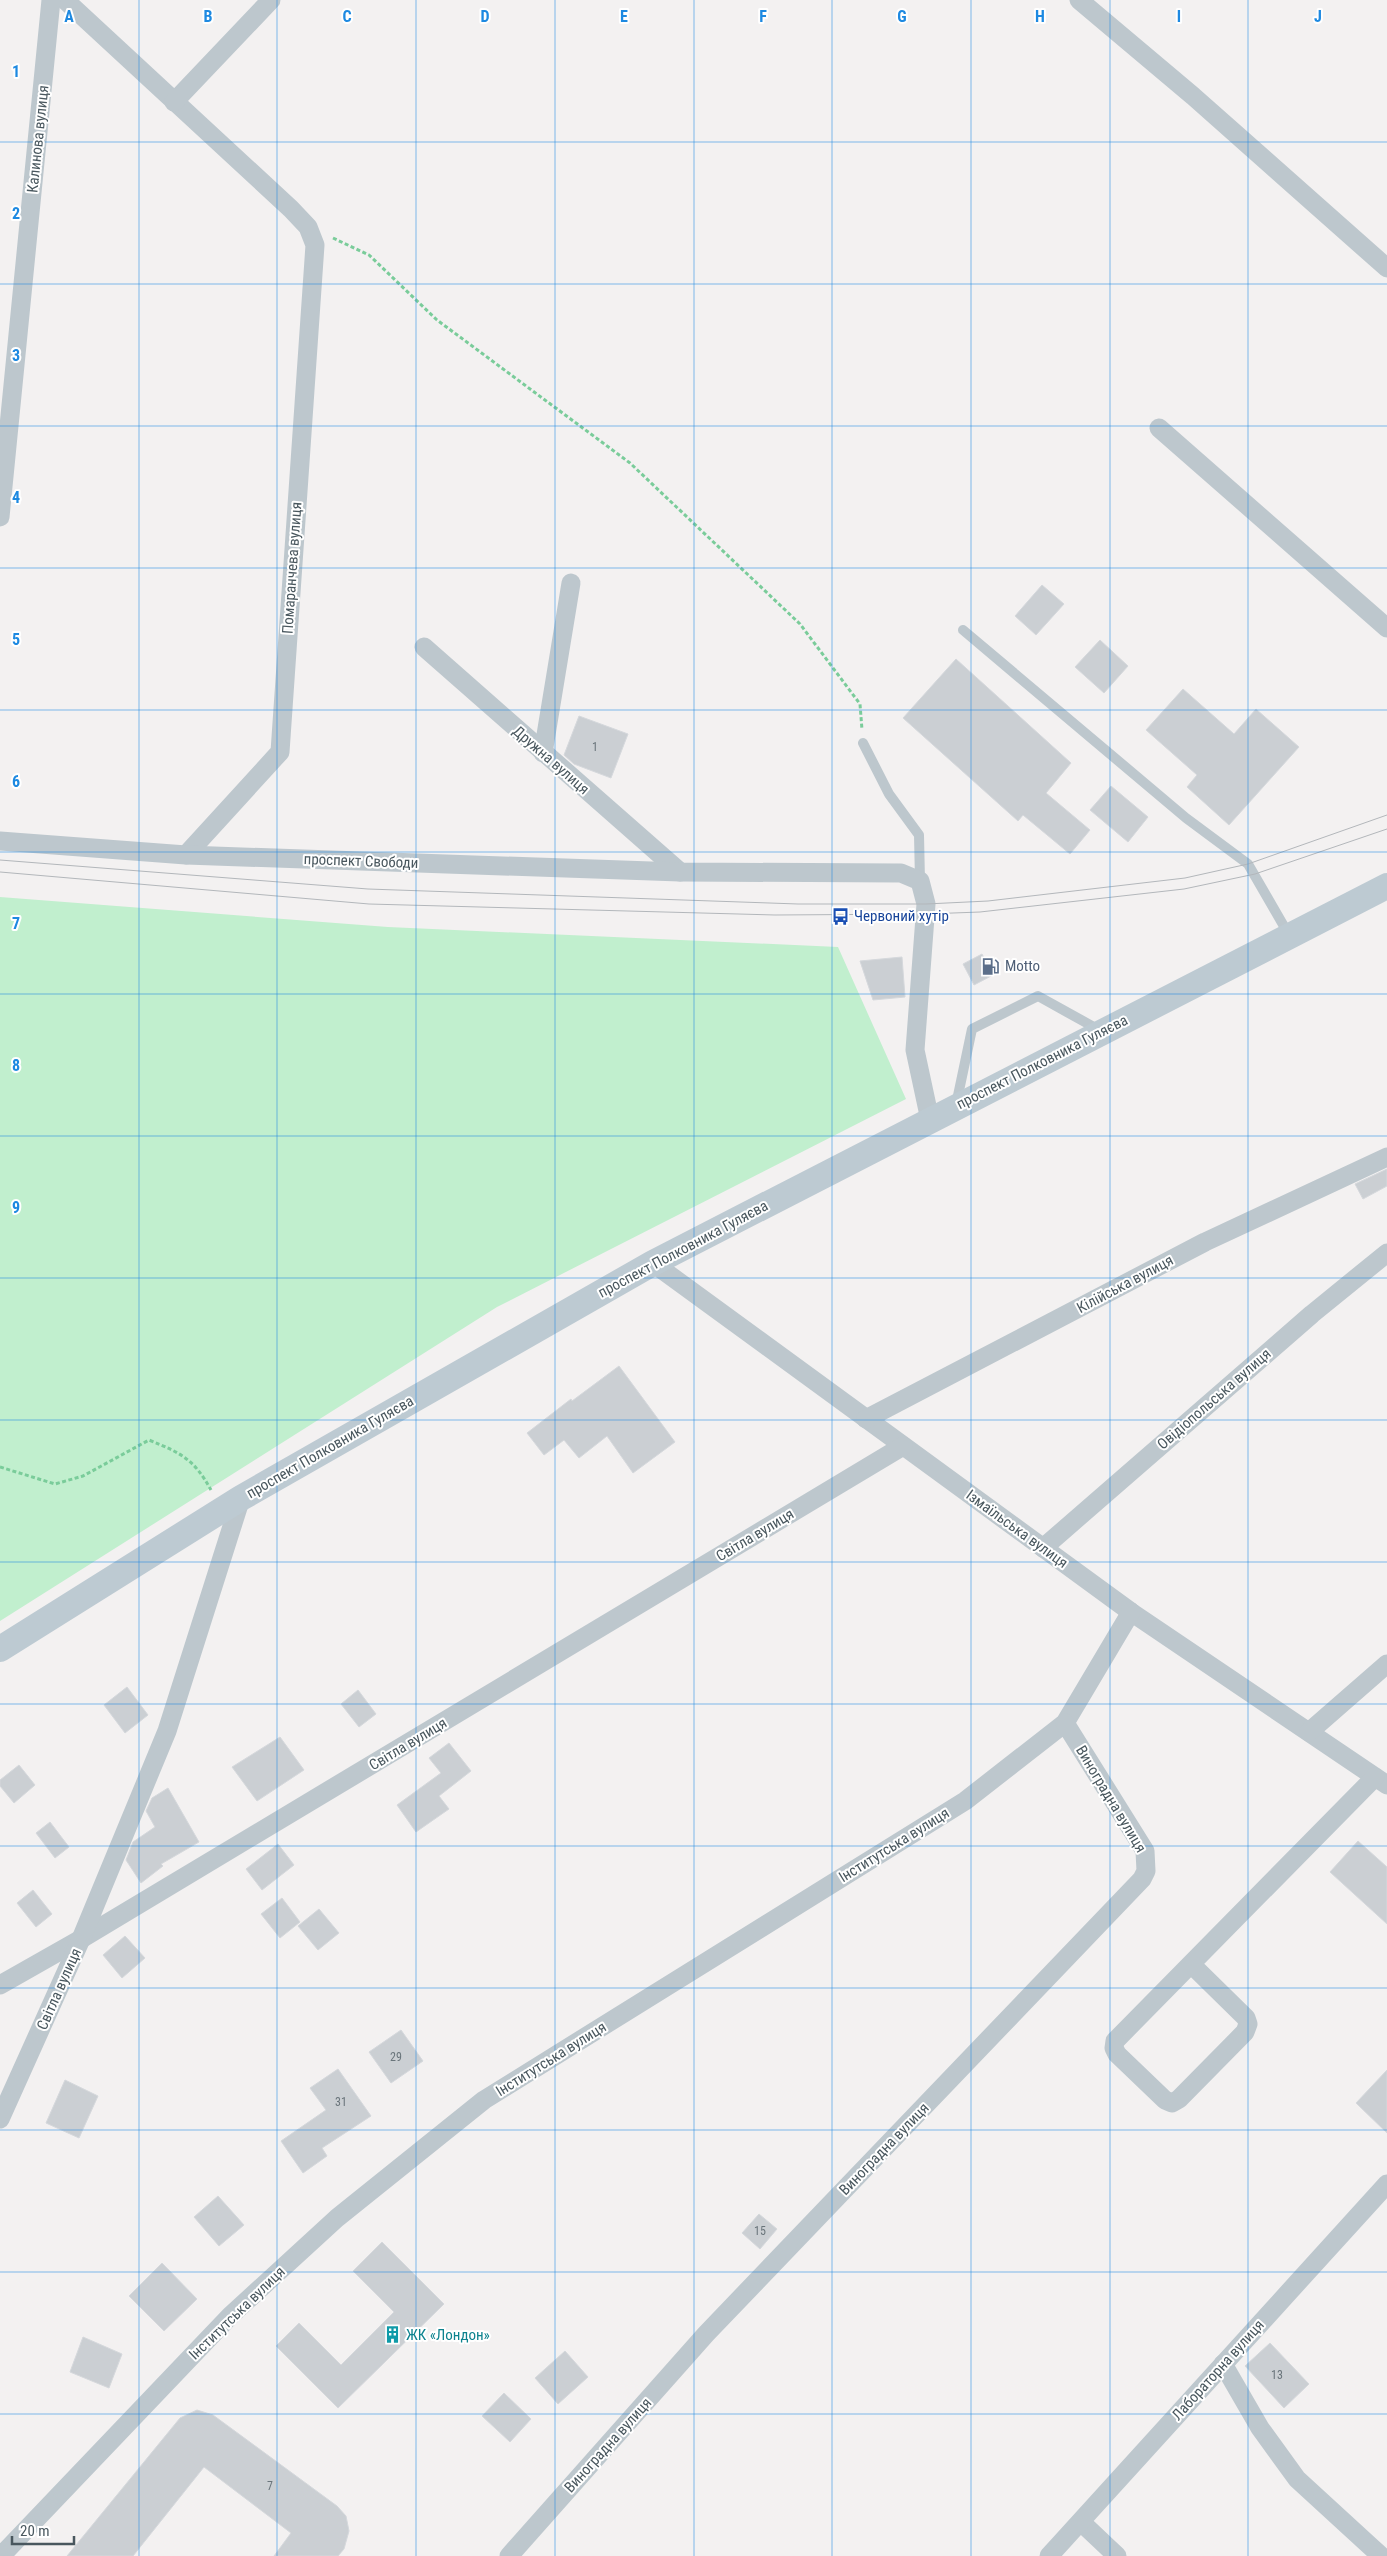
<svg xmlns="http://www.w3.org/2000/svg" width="1387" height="2556" viewBox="0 0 1387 2556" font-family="'Roboto Condensed',sans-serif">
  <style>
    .green { fill: #c1efce }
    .building { fill: #cbcfd3; stroke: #d5d8dc }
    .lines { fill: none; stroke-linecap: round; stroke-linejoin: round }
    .path { stroke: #7acc9a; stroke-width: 3; stroke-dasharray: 4 2.5; stroke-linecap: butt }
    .lane { stroke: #bdc7cd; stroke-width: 10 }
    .street { stroke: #bdc7cd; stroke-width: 19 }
    .secondary { stroke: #bdcad2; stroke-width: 26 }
    .tram { stroke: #b3b7bb; stroke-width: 1 }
    .grid { fill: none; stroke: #1d89e1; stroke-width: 1; stroke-opacity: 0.55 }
    .labels { text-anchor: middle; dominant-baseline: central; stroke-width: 4; stroke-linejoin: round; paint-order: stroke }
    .number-label { font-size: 12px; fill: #6a757b }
    .street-label { font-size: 15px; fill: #49575e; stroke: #fff }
    .transit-label { font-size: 15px; fill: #164399; stroke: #fff; text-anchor: start }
    .service-label { font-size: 15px; fill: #4e5e75; stroke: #fff; text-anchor: start }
    .culture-label { font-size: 15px; fill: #0d838f; stroke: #fff; text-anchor: start }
    .grid-label { font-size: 16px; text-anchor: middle; font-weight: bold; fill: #1d89e1; stroke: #fff; stroke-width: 4; stroke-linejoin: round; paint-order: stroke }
  </style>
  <rect width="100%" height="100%" fill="#f3f1f1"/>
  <path class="green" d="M0,897L388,927L838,947L906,1099L497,1307L0,1621Z"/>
  <g class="building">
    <path d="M1042,585L1064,604L1036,635L1015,616Z"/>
    <path d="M1100,640L1128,666L1104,693L1075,667Z"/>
    <path d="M956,659L1071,763L1046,793L1090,830L1070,854L1023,815L1018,821L903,718Z"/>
    <path d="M1183,689L1234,734L1256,709L1299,747L1229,825L1187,787L1197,775L1146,730Z"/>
    <path d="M579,716L628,734L611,778L574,764L564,755Z"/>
    <path d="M1111,786L1148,817L1128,842L1090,810Z"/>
    <path d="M982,954L993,975L974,985L963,964Z"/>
    <path d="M902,957L905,997L873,1000L860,961Z"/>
    <path d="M1387,1169V1186L1363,1199L1355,1184Z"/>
    <path d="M619,1366L675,1442L633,1473L607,1436L579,1458L564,1440L544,1455L527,1433L571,1399L572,1401Z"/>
    <path d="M127,1687L148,1715L125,1733L104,1705Z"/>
    <path d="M358,1690L376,1714L359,1727L341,1704Z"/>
    <path d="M280,1737L304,1770L257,1801L232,1767Z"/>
    <path d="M449,1743L471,1771L439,1796L449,1809L416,1832L397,1805L441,1773L429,1758Z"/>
    <path d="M19,1765L35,1785L14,1803L0,1786V1780Z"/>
    <path d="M168,1788L199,1842L161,1864L163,1866L141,1883L126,1860L133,1842L155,1827L146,1811L152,1798Z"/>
    <path d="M50,1822L69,1847L55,1858L36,1833Z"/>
    <path d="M1358,1841L1387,1867V1924L1330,1872Z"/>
    <path d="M278,1844L294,1865L262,1890L246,1869Z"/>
    <path d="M33,1890L52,1914L36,1927L17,1903Z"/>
    <path d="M282,1898L300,1922L280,1938L261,1914Z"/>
    <path d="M319,1909L339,1933L318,1950L298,1926Z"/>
    <path d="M125,1936L145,1958L122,1978L103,1955Z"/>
    <path d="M401,2030L423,2061L391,2083L369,2052Z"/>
    <path d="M338,2069L371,2116L322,2148L327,2156L303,2173L281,2141L326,2110L310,2088Z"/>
    <path d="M1387,2070V2133L1356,2103Z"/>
    <path d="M65,2080L98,2096L79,2138L46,2123Z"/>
    <path d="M218,2196L244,2225L219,2246L194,2217Z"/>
    <path d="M759,2214L777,2229L760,2249L742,2233Z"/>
    <path d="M382,2242L444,2304L338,2408L276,2346L299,2323L341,2365L394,2312L353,2271Z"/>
    <path d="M162,2263L197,2299L164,2331L129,2296Z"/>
    <path d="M83,2337L122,2354L109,2388L70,2372Z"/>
    <path d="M1270,2343L1309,2384L1284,2408L1245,2366Z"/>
    <path d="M565,2351L588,2377L558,2404L535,2378Z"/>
    <path d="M504,2393L531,2419L510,2442L482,2416Z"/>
    <path d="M197,2410L213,2415L337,2506L346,2516L349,2531L344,2549L338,2556H274L291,2533L204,2467L133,2556H67L180,2418Z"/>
  </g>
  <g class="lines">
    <g class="path">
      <path d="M333,238L369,255L437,320L630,463L800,624L860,704L862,730"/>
      <path d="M0,1467L55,1484L83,1476L149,1440C181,1453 194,1459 211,1490"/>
    </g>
    <g class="lane">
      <path d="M963,630L1186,818L1248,864L1289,935"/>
      <path d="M863,743L889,794L919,835L920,881"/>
      <path d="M956,1105L972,1029L1038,996L1101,1031"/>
    </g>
    <g class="street">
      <path d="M65,0L291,209L308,227L315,245L280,752L186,855"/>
      <path d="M1079,0L1193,96L1387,268"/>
      <path d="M174,102L271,0"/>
      <path d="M1159,428L1387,628"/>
      <path d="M0,517L51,0"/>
      <path d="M424,647L680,872"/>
      <path d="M543,753L571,583"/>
      <path d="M0,841L186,855L680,872L901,873L920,881L926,904L915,1050L930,1120"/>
      <path d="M653,1263L1131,1612L1387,1785"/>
      <path d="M866,1419L1205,1242L1387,1157"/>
      <path d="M1043,1548L1312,1314L1387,1253"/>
      <path d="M1309,1732L1387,1664"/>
      <path d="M1191,1964L1246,2018L1248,2024L1245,2032L1179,2099L1172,2103L1165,2100L1117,2054L1114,2048L1115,2041L1375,1777"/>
      <path d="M0,1985L81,1939L903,1446"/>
      <path d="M0,2119L81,1939L167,1731L241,1498"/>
      <path d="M1223,2364L1260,2428L1297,2479L1381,2556"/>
      <path d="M1081,2522L1117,2556"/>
      <path d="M1,2556L230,2316L337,2218L484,2100L965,1801L1065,1723L1131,1612"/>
      <path d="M509,2556L706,2334L1142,1879L1146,1871L1145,1851L1065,1723"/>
      <path d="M1049,2556L1387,2184"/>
    </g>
    <path class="secondary" d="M0,1649L241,1498L653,1263L1387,886"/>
    <g class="tram">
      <path d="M0,860L368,889L798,904H926L988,901L1185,878L1248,864L1387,815"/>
      <path d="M0,872L369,904L775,915L926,914L980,912L1184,889L1255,874L1387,829"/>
    </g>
  </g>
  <path class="grid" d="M139,0V2556M277,0V2556M416,0V2556M555,0V2556M694,0V2556M832,0V2556M971,0V2556M1110,0V2556M1248,0V2556M0,142H1387M0,284H1387M0,426H1387M0,568H1387M0,710H1387M0,852H1387M0,994H1387M0,1136H1387M0,1278H1387M0,1420H1387M0,1562H1387M0,1704H1387M0,1846H1387M0,1988H1387M0,2130H1387M0,2272H1387M0,2414H1387"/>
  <defs>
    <symbol id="bus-bare" viewBox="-9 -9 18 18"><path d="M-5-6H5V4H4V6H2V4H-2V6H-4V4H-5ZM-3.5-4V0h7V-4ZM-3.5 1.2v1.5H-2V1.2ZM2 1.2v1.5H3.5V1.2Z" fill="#1a4fb4" stroke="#fff" stroke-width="2.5" paint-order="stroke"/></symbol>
    <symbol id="fuel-bare" viewBox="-9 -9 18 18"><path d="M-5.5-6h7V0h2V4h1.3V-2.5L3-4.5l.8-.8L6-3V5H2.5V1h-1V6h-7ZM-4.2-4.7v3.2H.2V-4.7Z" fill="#5c6f8a" stroke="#fff" stroke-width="2.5" paint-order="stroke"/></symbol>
    <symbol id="building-bare" viewBox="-9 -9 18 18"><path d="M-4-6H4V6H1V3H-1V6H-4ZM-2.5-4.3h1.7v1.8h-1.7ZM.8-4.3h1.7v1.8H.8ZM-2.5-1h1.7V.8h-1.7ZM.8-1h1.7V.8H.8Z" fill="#0f9aa8" stroke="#fff" stroke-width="2.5" paint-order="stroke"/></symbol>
  </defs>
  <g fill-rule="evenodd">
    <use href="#bus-bare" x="828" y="904" width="25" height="25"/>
    <use href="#fuel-bare" x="978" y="954" width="25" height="25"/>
    <use href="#building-bare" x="380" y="2322" width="25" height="25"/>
  </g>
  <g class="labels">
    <g class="number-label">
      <text x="595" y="747">1</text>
      <text x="396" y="2057">29</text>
      <text x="341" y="2102">31</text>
      <text x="760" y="2231">15</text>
      <text x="1277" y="2375">13</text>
      <text x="270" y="2486">7</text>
    </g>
    <g class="street-label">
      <text transform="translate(38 139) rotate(-84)">Калинова вулиця</text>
      <text transform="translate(292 568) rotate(-86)">Помаранчева вулиця</text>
      <text transform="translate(551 760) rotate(41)">Дружна вулиця</text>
      <text transform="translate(361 861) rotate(2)">проспект Свободи</text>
      <text transform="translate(1042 1062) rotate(-27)">проспект Полковника Гуляєва</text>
      <text transform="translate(683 1249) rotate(-28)">проспект Полковника Гуляєва</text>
      <text transform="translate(1125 1284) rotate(-28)">Кілійська вулиця</text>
      <text transform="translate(1214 1399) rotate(-41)">Овідіопольська вулиця</text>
      <text transform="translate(330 1447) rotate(-30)">проспект Полковника Гуляєва</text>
      <text transform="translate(1017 1529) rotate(36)">Ізмаїльська вулиця</text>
      <text transform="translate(755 1535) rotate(-31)">Світла вулиця</text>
      <text transform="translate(408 1744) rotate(-31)">Світла вулиця</text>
      <text transform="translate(1111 1799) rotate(59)">Виноградна вулиця</text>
      <text transform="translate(894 1845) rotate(-32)">Інститутська вулиця</text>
      <text transform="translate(59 1989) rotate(-66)">Світла вулиця</text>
      <text transform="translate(551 2059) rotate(-32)">Інститутська вулиця</text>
      <text transform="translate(884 2149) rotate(-46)">Виноградна вулиця</text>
      <text transform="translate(237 2313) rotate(-44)">Інститутська вулиця</text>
      <text transform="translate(1218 2370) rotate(-48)">Лабораторна вулиця</text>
      <text transform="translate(608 2445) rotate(-48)">Виноградна вулиця</text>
    </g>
    <g class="transit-label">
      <text x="854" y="916">Червоний хутір</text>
    </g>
    <g class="service-label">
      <text x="1005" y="966">Motto</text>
    </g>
    <g class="culture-label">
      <text x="406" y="2335">ЖК «Лондон»</text>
    </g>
  </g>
  <g class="grid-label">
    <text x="69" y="22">A</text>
    <text x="208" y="22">B</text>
    <text x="347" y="22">C</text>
    <text x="485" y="22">D</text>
    <text x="624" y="22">E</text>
    <text x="763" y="22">F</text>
    <text x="902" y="22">G</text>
    <text x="1040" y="22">H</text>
    <text x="1179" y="22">I</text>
    <text x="1318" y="22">J</text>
    <text x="16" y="77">1</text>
    <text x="16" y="219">2</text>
    <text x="16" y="361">3</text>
    <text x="16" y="503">4</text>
    <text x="16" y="645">5</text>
    <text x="16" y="787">6</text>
    <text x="16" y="929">7</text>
    <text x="16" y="1071">8</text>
    <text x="16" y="1213">9</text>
  </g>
  <path d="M12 2536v8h62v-8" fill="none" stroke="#49575e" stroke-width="2.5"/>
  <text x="20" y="2536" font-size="15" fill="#49575e" stroke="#ffffff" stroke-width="4" paint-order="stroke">20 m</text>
</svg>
